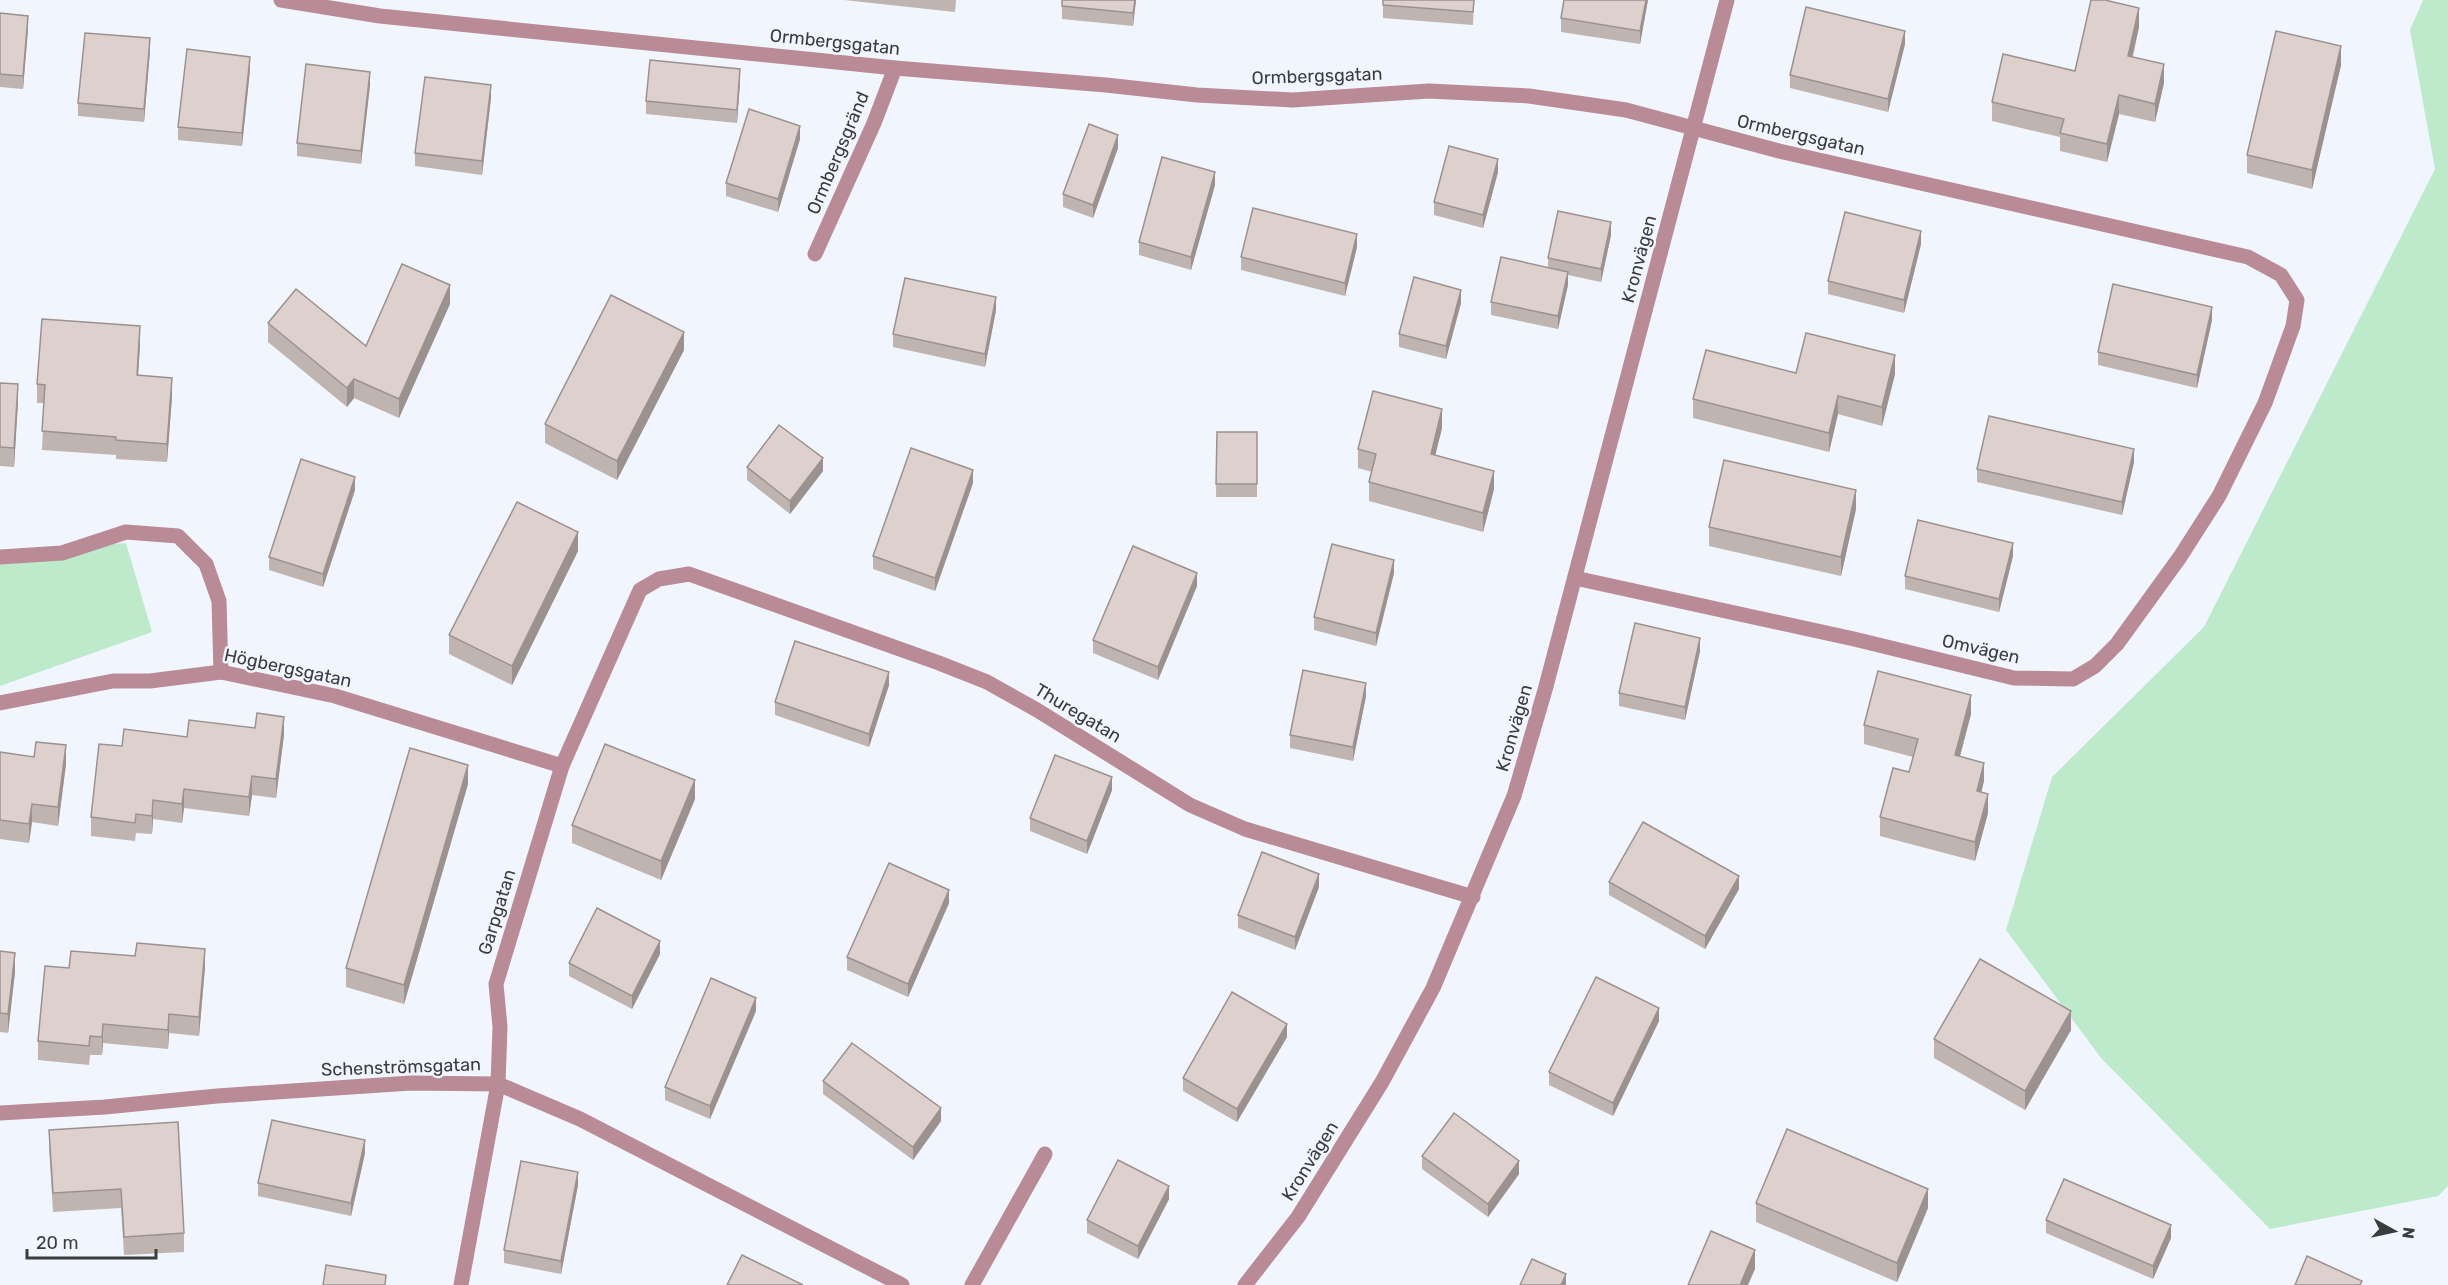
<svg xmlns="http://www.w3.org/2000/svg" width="2448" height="1285" viewBox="0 0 2448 1285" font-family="Rubik,sans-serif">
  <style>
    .green { fill: #bdeacb }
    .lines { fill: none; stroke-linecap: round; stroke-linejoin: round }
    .minor { stroke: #b98b97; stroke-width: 15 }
    .wall { fill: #bfb4b0 }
    .shaded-wall { fill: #9b9290 }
    .building { fill: #ded1cd; stroke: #9b9290; stroke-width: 1.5 }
    .labels { text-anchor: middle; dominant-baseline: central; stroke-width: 5; stroke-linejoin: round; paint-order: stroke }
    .street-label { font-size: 18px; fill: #3a3c40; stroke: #f1f5fe }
  </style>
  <rect width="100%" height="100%" fill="#f1f5fe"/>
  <g class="green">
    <path d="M2423,0H2448V1186L2438,1196L2270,1229L2101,1058L2006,930L2052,777L2204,627L2435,169L2410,30Z"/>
    <path d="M126,543L152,632L0,686V551Z"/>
  </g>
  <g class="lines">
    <g class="minor">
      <path d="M281,0L380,16L895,68L1106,85L1197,95L1293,100L1429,91L1529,96L1626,110L1779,151L2248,257L2281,275L2297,300L2293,326L2265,403L2219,496L2180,557L2117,644L2095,666L2073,679L2014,678L1854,639L1575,578"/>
      <path d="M815,254L874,123L895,68"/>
      <path d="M0,557L62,553L126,532L178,536L206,564L219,601L221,672"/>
      <path d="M0,703L113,681H150L221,672L335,696L562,766"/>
      <path d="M0,1113L105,1107L217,1096L411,1083L498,1084L580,1119L902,1285"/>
      <path d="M461,1285L498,1084L500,1027L496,984L562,766L640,590L659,579L689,574L939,663L987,682L1037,710L1190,805L1245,829L1473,897"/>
      <path d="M972,1285L1045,1154"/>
      <path d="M1245,1285L1298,1217L1382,1082L1433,988L1514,796L1545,690L1727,0"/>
    </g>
  </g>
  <g class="wall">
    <path d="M844,0H956L955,12Z"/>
    <path d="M1062,0H1136L1133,26L1062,19Z"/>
    <path d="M1383,0H1474L1473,25L1383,18Z"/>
    <path d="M1648,0L1640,44L1561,32V18Z"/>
    <path d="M0,13L28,29L23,89L0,87Z"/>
    <path d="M2139,27L2133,57L2164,83L2155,122L2119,114L2107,162L2060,151V137L1992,121V102L2075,71Z"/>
    <path d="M1905,44L1888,112L1790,88V75Z"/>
    <path d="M150,51L144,122L78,116V103Z"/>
    <path d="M2341,65L2312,189L2247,173V155Z"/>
    <path d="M250,70L242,146L178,140V127Z"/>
    <path d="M740,82L737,123L646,114V101Z"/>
    <path d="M370,85L361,164L297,156V143Z"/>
    <path d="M491,98L482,175L415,166V153Z"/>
    <path d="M800,139L778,212L726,196V183Z"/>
    <path d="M1118,148L1093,218L1063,207V194Z"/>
    <path d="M1498,172L1483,228L1434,215V202Z"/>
    <path d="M1215,185L1191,270L1139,255V242Z"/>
    <path d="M1611,235L1601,282L1568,275V285L1558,329L1491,315V302L1548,267V258Z"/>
    <path d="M1921,244L1904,313L1828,294V281Z"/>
    <path d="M1357,247L1345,296L1241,270V257Z"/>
    <path d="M1461,303L1446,359L1399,347V334Z"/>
    <path d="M450,304L399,418L354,398L347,407L268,342V323L366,346Z"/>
    <path d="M996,310L985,367L893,347V334Z"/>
    <path d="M2212,320L2197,388L2098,365V352Z"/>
    <path d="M140,345L138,375L172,397L167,462L116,459V455L42,450L44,403H37V384Z"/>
    <path d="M684,350L617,480L545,443V424Z"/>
    <path d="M1796,373L1895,374L1882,426L1838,414L1829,452L1693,418V399Z"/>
    <path d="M0,383L18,402L14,467L0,466Z"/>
    <path d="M1442,428L1435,455L1494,489L1483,532L1369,501V482L1372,472L1358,468V449Z"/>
    <path d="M1217,432H1257V497H1216Z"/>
    <path d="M2134,462L2122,515L1977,482V469Z"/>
    <path d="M747,467L823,471L790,514L747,480Z"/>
    <path d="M973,483L935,591L873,569V556Z"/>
    <path d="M355,490L323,587L269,570V557Z"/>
    <path d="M1856,509L1841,576L1709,546V527Z"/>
    <path d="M578,551L512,685L449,654V635Z"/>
    <path d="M2013,556L1999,612L1905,589V576Z"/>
    <path d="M1394,573L1376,646L1314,630V617Z"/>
    <path d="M1197,586L1158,680L1093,653V640Z"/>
    <path d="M1700,651L1685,720L1619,706V693Z"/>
    <path d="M889,685L869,747L775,715V702Z"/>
    <path d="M1366,696L1353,761L1290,748V735Z"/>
    <path d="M1971,714L1960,757L1984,781L1981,792L1988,813L1975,861L1880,836V817L1909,772L1913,757L1864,744V725Z"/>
    <path d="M284,735L276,798L252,795L249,816L184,808L182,823L153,819L152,834L136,833L135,841L91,836V817L122,746L187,737Z"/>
    <path d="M0,752L66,764L58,826L32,822L29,843L0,839Z"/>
    <path d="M468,784L404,1004L346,987V968Z"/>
    <path d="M1112,790L1087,854L1030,831V818Z"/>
    <path d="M695,799L661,880L572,843V825Z"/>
    <path d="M1609,882L1739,889L1705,949L1609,895Z"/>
    <path d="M1319,887L1295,950L1238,928V915Z"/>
    <path d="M949,903L908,997L847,970V957Z"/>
    <path d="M0,951L15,972L8,1033L0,1032Z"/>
    <path d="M660,954L632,1009L569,976V963Z"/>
    <path d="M205,967L199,1036L169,1033L168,1049L103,1043L102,1055H90L89,1065L38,1060V1041L69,968Z"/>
    <path d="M756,1011L710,1119L665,1100V1087Z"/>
    <path d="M1659,1021L1613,1116L1549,1085V1072Z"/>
    <path d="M2071,1030L2025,1110L1934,1058V1039Z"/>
    <path d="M1287,1037L1237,1122L1183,1091V1078Z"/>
    <path d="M823,1081L941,1121L913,1160L823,1094Z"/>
    <path d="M49,1130L184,1233V1252L124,1255L121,1208L53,1212L49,1148Z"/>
    <path d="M365,1153L351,1216L258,1196V1183Z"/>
    <path d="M1422,1156L1519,1174L1488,1217L1422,1169Z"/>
    <path d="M578,1185L561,1274L504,1263V1250Z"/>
    <path d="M1169,1199L1138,1259L1087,1233V1220Z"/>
    <path d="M1756,1203L1928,1208L1897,1282L1756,1222Z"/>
    <path d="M2046,1220L2171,1238L2153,1279L2046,1233Z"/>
  </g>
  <g class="shaded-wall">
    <path d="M1135,0H1136L1133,26V13Z"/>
    <path d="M1646,0H1648L1640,44V31Z"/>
    <path d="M2139,8V27L2128,74V56Z"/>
    <path d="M28,16V29L23,89V76Z"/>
    <path d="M1905,31V44L1888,112V99Z"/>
    <path d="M150,38V51L144,122V109Z"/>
    <path d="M2341,46V65L2312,189V170Z"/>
    <path d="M250,57V70L242,146V133Z"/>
    <path d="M2164,64V83L2155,122V104Z"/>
    <path d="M740,69V82L737,123V110Z"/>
    <path d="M370,72V85L361,164V151Z"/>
    <path d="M491,85V98L482,175V161Z"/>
    <path d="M2119,95V114L2107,162V144Z"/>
    <path d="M800,126V139L778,212V199Z"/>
    <path d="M1118,135V148L1093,218V205Z"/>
    <path d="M1498,159V172L1483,228V215Z"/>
    <path d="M1215,172V185L1191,270V257Z"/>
    <path d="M1611,222V235L1601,282V269Z"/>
    <path d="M1921,231V244L1904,313V300Z"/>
    <path d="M1357,234V247L1345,296V283Z"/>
    <path d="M1568,272V285L1558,329V316Z"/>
    <path d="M450,285V304L399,418V399Z"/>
    <path d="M1461,290V303L1446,359V346Z"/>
    <path d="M996,297V310L985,367V354Z"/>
    <path d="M2212,307V320L2197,388V375Z"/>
    <path d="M140,326V345L137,394V375Z"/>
    <path d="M684,332V350L617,480V461Z"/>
    <path d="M1895,355V374L1882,426V407Z"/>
    <path d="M172,378V397L167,462V444Z"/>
    <path d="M354,379V398L347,407V388Z"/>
    <path d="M18,384V402L14,467V448Z"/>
    <path d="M1838,396V414L1829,452V433Z"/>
    <path d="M1442,409V428L1431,473V454Z"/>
    <path d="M2134,449V462L2122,515V502Z"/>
    <path d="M823,458V471L790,514V501Z"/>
    <path d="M973,470V483L935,591V578Z"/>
    <path d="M1494,471V489L1483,532V513Z"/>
    <path d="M355,477V490L323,587V574Z"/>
    <path d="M1856,490V509L1841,576V557Z"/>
    <path d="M578,532V551L512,685V666Z"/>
    <path d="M2013,543V556L1999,612V599Z"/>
    <path d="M1394,560V573L1376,646V633Z"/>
    <path d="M1197,573V586L1158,680V667Z"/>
    <path d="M1700,638V651L1685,720V707Z"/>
    <path d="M889,672V685L869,747V734Z"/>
    <path d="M1366,683V696L1353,761V747Z"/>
    <path d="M1971,695V714L1955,774V755Z"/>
    <path d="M284,717V735L276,798V779Z"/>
    <path d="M66,745V764L58,826V807Z"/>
    <path d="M1984,763V781L1977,810V791Z"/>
    <path d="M468,765V784L404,1004V985Z"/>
    <path d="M252,776V795L249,816V797Z"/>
    <path d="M1112,777V790L1087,854V841Z"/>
    <path d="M695,780V799L661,880V861Z"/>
    <path d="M184,789V808L182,823V804Z"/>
    <path d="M1988,794V813L1975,861V842Z"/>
    <path d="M153,800V819L152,834V816Z"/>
    <path d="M32,804V822L29,843V824Z"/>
    <path d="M1319,874V887L1295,950V937Z"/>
    <path d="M1739,876V889L1705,949V936Z"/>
    <path d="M949,890V903L908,997V984Z"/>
    <path d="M660,941V954L632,1009V996Z"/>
    <path d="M205,949V967L199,1036V1017Z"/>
    <path d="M15,953V972L8,1033V1014Z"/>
    <path d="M756,998V1011L710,1119V1106Z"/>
    <path d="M1659,1008V1021L1613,1116V1103Z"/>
    <path d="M2071,1011V1030L2025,1110V1091Z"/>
    <path d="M169,1014V1033L168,1049V1030Z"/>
    <path d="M103,1024V1043L102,1055V1037Z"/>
    <path d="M1287,1024V1037L1237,1122V1109Z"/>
    <path d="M941,1108V1121L913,1160V1147Z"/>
    <path d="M365,1140V1153L351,1216V1203Z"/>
    <path d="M1519,1161V1174L1488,1217V1204Z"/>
    <path d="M578,1172V1185L561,1274V1261Z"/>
    <path d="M1169,1186V1199L1138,1259V1246Z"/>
    <path d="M1928,1189V1208L1897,1282V1263Z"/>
    <path d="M2171,1225V1238L2153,1279V1266Z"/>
    <path d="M1755,1250V1269L1748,1285H1740Z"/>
    <path d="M1566,1274V1285H1561Z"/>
  </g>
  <g class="building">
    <path d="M1062,0H1135L1133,13L1062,6Z"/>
    <path d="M1383,0H1474L1473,12L1383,5Z"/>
    <path d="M1564,0H1646L1640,31L1561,18Z"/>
    <path d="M2091,0H2105L2139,8L2128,56L2164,64L2155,104L2119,95L2107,144L2060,133L2064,119L1992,102L2003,54L2075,71Z"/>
    <path d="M1806,7L1905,31L1888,99L1790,75Z"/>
    <path d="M0,13L28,16L23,76L0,74Z"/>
    <path d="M2276,31L2341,46L2312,170L2247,155Z"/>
    <path d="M85,33L150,38L144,109L78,103Z"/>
    <path d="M187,49L250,57L242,133L178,127Z"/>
    <path d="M650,60L740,69L737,110L646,101Z"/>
    <path d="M306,64L370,72L361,151L297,143Z"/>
    <path d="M425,77L491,85L482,161L415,153Z"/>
    <path d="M749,109L800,126L778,199L726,183Z"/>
    <path d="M1089,124L1118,135L1093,205L1063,194Z"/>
    <path d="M1449,146L1498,159L1483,215L1434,202Z"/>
    <path d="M1162,157L1215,172L1191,257L1139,242Z"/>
    <path d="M1253,208L1357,234L1345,283L1241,257Z"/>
    <path d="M1558,211L1611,222L1601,269L1548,258Z"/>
    <path d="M1845,212L1921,231L1904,300L1828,281Z"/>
    <path d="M1501,257L1568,272L1558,316L1491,302Z"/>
    <path d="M402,264L450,285L399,399L354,379L347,388L268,323L296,289L366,346Z"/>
    <path d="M1414,277L1461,290L1446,346L1399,334Z"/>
    <path d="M905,278L996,297L985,354L893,334Z"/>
    <path d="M2113,284L2212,307L2197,375L2098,352Z"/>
    <path d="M611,295L684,332L617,461L545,424Z"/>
    <path d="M42,319L140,326L137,375L172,378L167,444L116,440V437L42,431L45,385L37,384Z"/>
    <path d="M1806,333L1895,355L1882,407L1838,396L1829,433L1693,399L1706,350L1796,373Z"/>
    <path d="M0,383L18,384L14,448L0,447Z"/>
    <path d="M1373,391L1442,409L1431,454L1494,471L1483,513L1369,482L1376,454L1358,449Z"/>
    <path d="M1989,416L2134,449L2122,502L1977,469Z"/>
    <path d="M779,425L823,458L790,501L747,467Z"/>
    <path d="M1217,432H1257V484H1216Z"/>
    <path d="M911,448L973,470L935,578L873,556Z"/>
    <path d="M301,459L355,477L323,574L269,557Z"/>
    <path d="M1724,460L1856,490L1841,557L1709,527Z"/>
    <path d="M517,502L578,532L512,666L449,635Z"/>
    <path d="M1918,520L2013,543L1999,599L1905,576Z"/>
    <path d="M1332,544L1394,560L1376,633L1314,617Z"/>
    <path d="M1133,546L1197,573L1158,667L1093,640Z"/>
    <path d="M1635,623L1700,638L1685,707L1619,693Z"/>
    <path d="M795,641L889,672L869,734L775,702Z"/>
    <path d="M1303,670L1366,683L1353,747L1290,735Z"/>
    <path d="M1878,671L1971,695L1955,755L1984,763L1977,791L1988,794L1975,842L1880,817L1893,768L1909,772L1918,739L1864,725Z"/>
    <path d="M257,713L284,717L276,779L252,776L249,797L184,789L182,804L153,800L152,816L136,814L135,823L91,817L99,744L122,746L124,729L187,737L189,720L255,728Z"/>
    <path d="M36,742L66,745L58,807L32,804L29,824L0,820V752L34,757Z"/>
    <path d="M605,744L695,780L661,861L572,825Z"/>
    <path d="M410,748L468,765L404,985L346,968Z"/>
    <path d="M1055,755L1112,777L1087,841L1030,818Z"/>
    <path d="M1643,822L1739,876L1705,936L1609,882Z"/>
    <path d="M1262,852L1319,874L1295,937L1238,915Z"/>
    <path d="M889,863L949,890L908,984L847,957Z"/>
    <path d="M597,908L660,941L632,996L569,963Z"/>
    <path d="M137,943L205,949L199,1017L169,1014L168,1030L103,1024L102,1037L90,1036L89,1046L38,1041L45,966L69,968L71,951L135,956Z"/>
    <path d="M0,951L15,953L8,1014L0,1013Z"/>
    <path d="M1980,959L2071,1011L2025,1091L1934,1039Z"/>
    <path d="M1596,977L1659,1008L1613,1103L1549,1072Z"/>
    <path d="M711,978L756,998L710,1106L665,1087Z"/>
    <path d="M1232,992L1287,1024L1237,1109L1183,1078Z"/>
    <path d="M852,1043L941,1108L913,1147L823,1081Z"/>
    <path d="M1454,1113L1519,1161L1488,1204L1422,1156Z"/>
    <path d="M272,1120L365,1140L351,1203L258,1183Z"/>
    <path d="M178,1122L184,1233L124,1237L121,1189L53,1193L49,1130Z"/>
    <path d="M1787,1129L1928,1189L1897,1263L1756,1203Z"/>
    <path d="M1118,1160L1169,1186L1138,1246L1087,1220Z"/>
    <path d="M521,1161L578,1172L561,1261L504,1250Z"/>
    <path d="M2064,1179L2171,1225L2153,1266L2046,1220Z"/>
    <path d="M1711,1231L1755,1250L1740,1285H1688Z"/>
    <path d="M742,1255L803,1285H727Z"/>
    <path d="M2307,1256L2362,1281L2360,1285H2295Z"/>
    <path d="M1532,1259L1566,1274L1561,1285H1520Z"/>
    <path d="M326,1265L386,1275L385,1285H323Z"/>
  </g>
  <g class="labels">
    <g class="street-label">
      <text transform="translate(835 42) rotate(6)">Ormbergsgatan</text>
      <text transform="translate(1317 76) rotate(-2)">Ormbergsgatan</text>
      <text transform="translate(1801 135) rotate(13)">Ormbergsgatan</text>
      <text transform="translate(838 153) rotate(-67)">Ormbergsgränd</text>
      <text transform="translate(1639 259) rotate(-75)">Kronvägen</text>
      <text transform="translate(1981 649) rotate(13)">Omvägen</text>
      <text transform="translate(288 668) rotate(12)">Högbergsgatan</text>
      <text transform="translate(1078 713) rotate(31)">Thuregatan</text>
      <text transform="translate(1514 728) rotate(-74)">Kronvägen</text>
      <text transform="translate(497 912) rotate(-73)">Garpgatan</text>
      <text transform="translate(401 1067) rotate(-2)">Schenströmsgatan</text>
      <text transform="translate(1310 1161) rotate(-58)">Kronvägen</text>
    </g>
  </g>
  <g transform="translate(2394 1231) rotate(98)" stroke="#f1f5fe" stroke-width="4.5" paint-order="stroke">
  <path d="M0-4.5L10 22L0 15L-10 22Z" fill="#3a3c40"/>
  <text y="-9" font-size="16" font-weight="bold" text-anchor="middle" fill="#3a3c40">N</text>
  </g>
  <path d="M27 1249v9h129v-9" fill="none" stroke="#3a3c40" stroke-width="3"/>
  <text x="36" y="1249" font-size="18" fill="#3a3c40" stroke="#f1f5fe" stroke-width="4.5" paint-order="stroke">20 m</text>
</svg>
